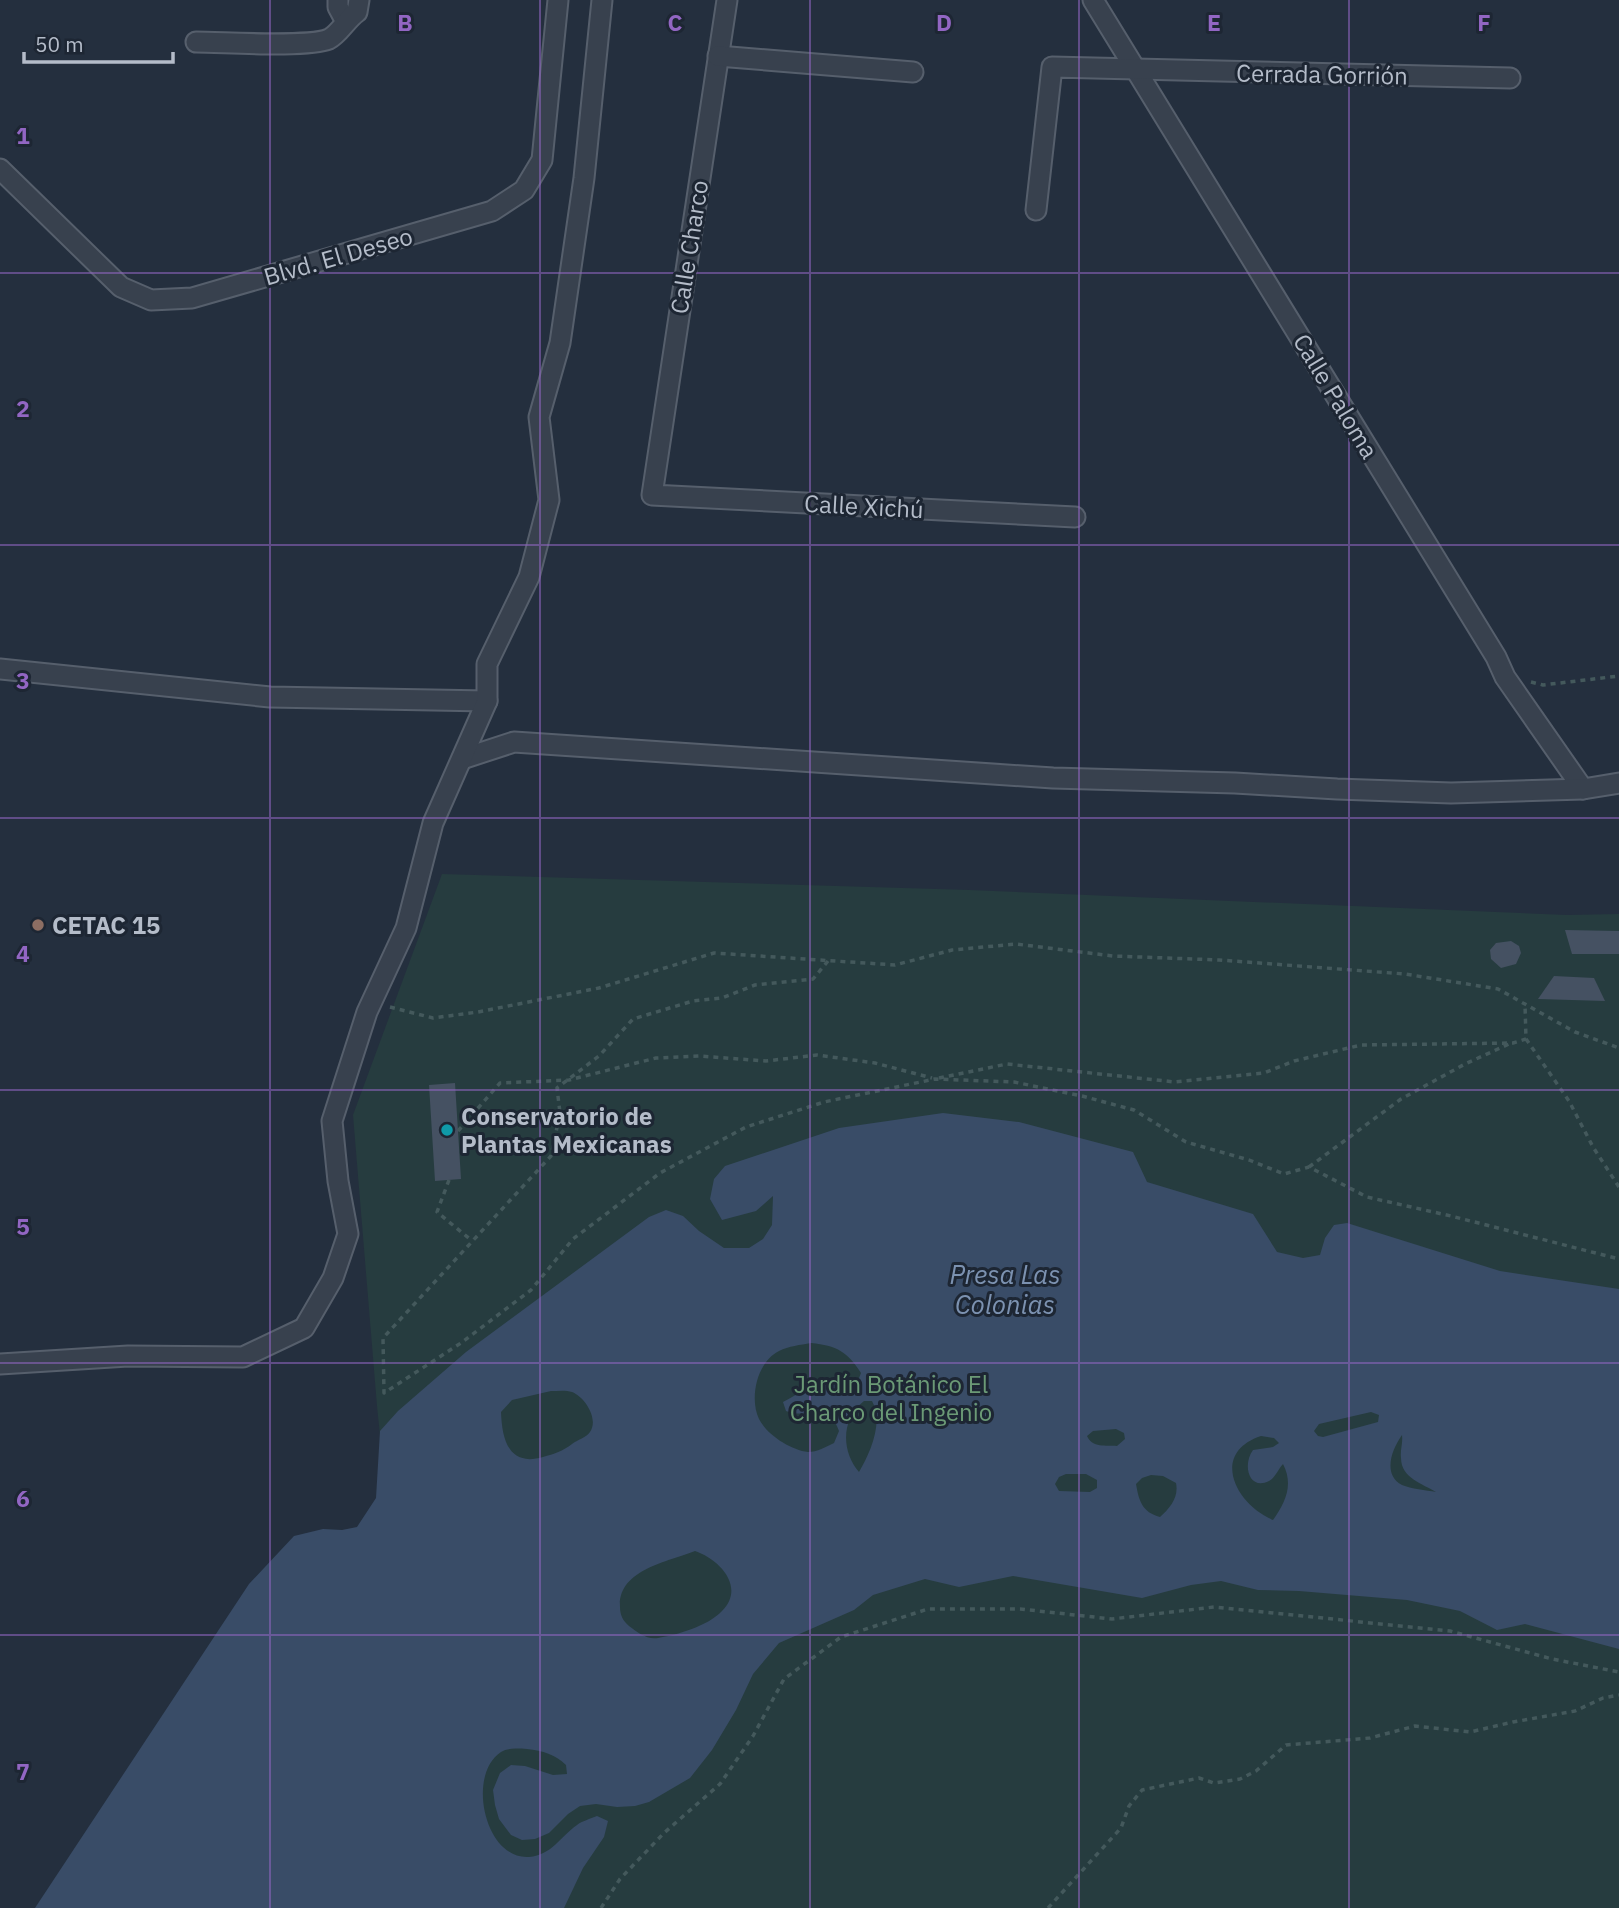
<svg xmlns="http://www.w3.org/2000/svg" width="1619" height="1908" viewBox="0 0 1619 1908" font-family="'IBM Plex Sans',sans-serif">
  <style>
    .green { fill: #263c3f }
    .water { fill: #394c67; fill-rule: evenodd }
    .building { fill: #455162 }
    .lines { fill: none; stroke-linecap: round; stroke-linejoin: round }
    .minor-casing { stroke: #565f6c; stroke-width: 23 }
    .path { stroke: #44595c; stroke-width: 3.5; stroke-dasharray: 5 5; stroke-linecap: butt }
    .minor { stroke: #38414e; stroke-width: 19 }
    .grid { fill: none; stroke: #9266c3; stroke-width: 2; stroke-opacity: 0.55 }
    .education-dot { fill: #8d6e63; stroke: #1d2633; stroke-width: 2.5 }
    .culture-dot { fill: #0f9aa8; stroke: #1d2633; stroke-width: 2.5 }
    .labels { text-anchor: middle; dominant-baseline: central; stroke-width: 6; stroke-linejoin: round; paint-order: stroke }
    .street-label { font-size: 24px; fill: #b4bcc9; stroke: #1d2633 }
    .poi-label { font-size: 24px; font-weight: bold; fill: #b4bcc9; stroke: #1d2633; text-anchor: start }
    .park-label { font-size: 24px; fill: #6b9a76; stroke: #1d2633 }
    .water-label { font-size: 26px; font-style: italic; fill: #7c92b1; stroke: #1d2633 }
    .grid-label { font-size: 23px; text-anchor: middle; font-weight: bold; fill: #9266c3; stroke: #1d2633; stroke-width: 6; stroke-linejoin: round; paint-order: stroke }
  </style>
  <rect width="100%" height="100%" fill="#242f3e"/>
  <path class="green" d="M442,874L970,890L1567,915L1619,914V1908H457L403,1659L377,1406L353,1115Z"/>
  <path class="water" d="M943,1113L1019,1122L1133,1152L1147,1182L1253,1214L1277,1252L1303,1258L1320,1255L1325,1238L1334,1225L1347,1223L1500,1271L1619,1289V1649L1525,1624L1497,1630L1460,1611L1407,1600L1299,1591L1258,1590L1221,1581L1191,1585L1142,1598L1013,1576L959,1587L925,1579L873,1595L854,1610L779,1643L753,1674L736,1710L712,1750L690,1778L649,1802L635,1806L617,1807L596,1804L580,1806L568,1814L549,1833L535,1839L522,1840L511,1835L499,1819L495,1805L493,1790L500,1773L511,1765L525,1766L553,1775L567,1774L566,1765C555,1754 543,1751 527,1749C520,1749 508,1747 501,1752C466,1775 485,1860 529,1857C552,1855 560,1837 577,1825C582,1821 590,1819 597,1816L608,1821L604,1837L583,1868L564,1908H35L249,1584L294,1536L323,1529L342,1530L357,1527L376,1498L380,1431L398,1411L466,1352L649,1217L666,1210L683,1216L699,1231L724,1248H749L763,1239L772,1225L773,1196L756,1211L722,1220L710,1199L714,1179L725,1166L839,1128ZM811,1343C837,1346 847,1351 861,1373L857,1383C843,1388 842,1383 830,1383C813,1384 798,1394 783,1402L786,1411C808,1420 828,1400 839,1431L834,1443C826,1447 817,1452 808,1452C791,1450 767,1435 759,1419C749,1398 757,1362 779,1351C789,1346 800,1345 811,1343ZM551,1391C558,1391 566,1390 572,1392C585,1397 599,1419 590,1432C587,1437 577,1440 572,1444C563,1451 554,1454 543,1457C509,1467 502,1440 501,1412L512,1400ZM864,1401H872C884,1422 870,1453 859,1472C841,1451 841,1419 864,1401ZM1371,1412L1379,1415L1378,1422L1323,1437L1318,1436L1314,1431L1319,1424ZM1116,1429L1124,1433L1125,1439L1117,1446C1106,1445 1092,1448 1087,1436L1093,1431ZM1402,1435C1403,1444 1400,1450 1401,1458C1401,1478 1423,1484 1436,1492C1426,1490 1411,1489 1402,1485C1382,1474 1392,1449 1402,1435ZM1261,1436L1274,1438L1279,1443L1273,1447L1253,1450C1242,1465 1249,1491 1269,1481C1276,1477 1278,1469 1283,1464C1294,1485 1285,1503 1273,1520C1235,1504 1210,1453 1261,1436ZM1066,1474H1086L1097,1480V1488L1090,1492L1059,1491L1055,1484L1059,1477ZM1151,1475L1163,1476L1176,1483C1179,1497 1170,1508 1160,1517C1142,1512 1139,1501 1136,1484L1142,1478ZM695,1551C719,1559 746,1587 722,1611C708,1626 677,1635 658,1638C647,1640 637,1632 629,1626C623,1621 620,1615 620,1607C618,1570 667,1562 695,1551Z"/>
  <g class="building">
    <path d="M1565,930L1619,931V954H1572Z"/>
    <path d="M1511,941L1519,946L1521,953L1516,964L1501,968L1491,959L1490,950L1496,943Z"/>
    <path d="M1554,976L1594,978L1605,1001L1538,999Z"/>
    <path d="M455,1083L461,1179L435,1181L429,1085Z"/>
  </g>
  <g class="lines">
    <defs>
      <g id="minor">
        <path d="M338,0V7L345,20"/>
        <path d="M727,0L652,495L1075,517"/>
        <path d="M1093,0L1496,657L1505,677L1583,789"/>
        <path d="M196,42C224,42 307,48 329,39C339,34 346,20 357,12L359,0"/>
        <path d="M718,56L913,72"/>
        <path d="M0,169L121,287L151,300L192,298L492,211L524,190L542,160L558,0"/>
        <path d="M1036,210L1052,67L1510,78"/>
        <path d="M0,669L270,697L487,701"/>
        <path d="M462,759L514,742L1053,778L1235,783L1337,789L1451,793L1583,789L1619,783"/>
        <path d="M0,1364L128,1356L243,1357L304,1328L333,1278L348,1234L338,1181L332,1121L367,1012L406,928L433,823L487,701V664L529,577L549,500L539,417L560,343L584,178L602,0"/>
      </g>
    </defs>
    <use href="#minor" class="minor-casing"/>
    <g class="path">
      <path d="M1531,682L1543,685L1619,676"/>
      <path d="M828,961L813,979L755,985L722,998L693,1001L633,1019L599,1056L557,1088L560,1113L551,1156L383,1338L384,1393L461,1343L531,1290L573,1239L660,1173L746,1127L824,1102L935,1079L1014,1082L1082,1096L1134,1110L1186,1142L1249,1160L1284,1174L1309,1167L1367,1197L1451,1216L1619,1259"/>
      <path d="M390,1007L433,1018L478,1012L599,988L714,953L895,965L952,950L1016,944L1113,956L1219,960L1405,974L1498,989L1575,1032L1619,1048"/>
      <path d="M1526,1039L1569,1101L1593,1147L1619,1187"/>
      <path d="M939,1078L1007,1064L1175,1082L1264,1073L1294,1061L1361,1045L1513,1043L1526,1039L1525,1005"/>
      <path d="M458,1131L500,1083L569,1080L656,1058L700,1056L766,1061L817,1055L875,1063L932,1078"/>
      <path d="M1309,1167L1401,1099L1465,1064L1509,1044"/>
      <path d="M449,1180L437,1212L471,1240"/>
      <path d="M601,1908L620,1879L664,1833L720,1784L753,1736L784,1679L841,1637L928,1609H1020L1112,1619L1214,1607L1450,1631L1552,1659L1619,1672"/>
      <path d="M1048,1908L1121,1828L1129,1806L1142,1790L1199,1778L1214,1783L1240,1779L1256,1771L1286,1745L1370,1738L1415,1726L1470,1732L1513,1722L1575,1711L1603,1698L1619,1695"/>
    </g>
    <use href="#minor" class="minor"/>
  </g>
  <path class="grid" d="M270,0V1908M540,0V1908M810,0V1908M1079,0V1908M1349,0V1908M0,273H1619M0,545H1619M0,818H1619M0,1090H1619M0,1363H1619M0,1635H1619"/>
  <circle class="education-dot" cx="38" cy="925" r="7"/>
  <circle class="culture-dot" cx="447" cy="1130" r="7"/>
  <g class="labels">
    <g class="street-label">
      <text transform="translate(1322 74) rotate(1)">Cerrada Gorrión</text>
      <text transform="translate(689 247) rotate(-81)">Calle Charco</text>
      <text transform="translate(338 256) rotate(-16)">Blvd. El Deseo</text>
      <text transform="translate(1336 396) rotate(59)">Calle Paloma</text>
      <text transform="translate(864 506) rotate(3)">Calle Xichú</text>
    </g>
    <g class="poi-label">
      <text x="52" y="925">CETAC 15</text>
      <text x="461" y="1116">Conservatorio de<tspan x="461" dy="28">Plantas Mexicanas</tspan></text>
    </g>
    <g class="park-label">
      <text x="891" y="1384">Jardín Botánico El<tspan x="891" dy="28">Charco del Ingenio</tspan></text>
    </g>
    <g class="water-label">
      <text x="1005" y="1274">Presa Las<tspan x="1005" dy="30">Colonias</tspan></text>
    </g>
  </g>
  <g class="grid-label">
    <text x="405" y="31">B</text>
    <text x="675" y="31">C</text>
    <text x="944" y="31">D</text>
    <text x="1214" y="31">E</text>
    <text x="1484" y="31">F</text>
    <text x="23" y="144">1</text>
    <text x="23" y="417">2</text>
    <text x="23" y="689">3</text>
    <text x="23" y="962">4</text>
    <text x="23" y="1235">5</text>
    <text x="23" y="1507">6</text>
    <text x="23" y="1780">7</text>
  </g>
  <path d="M24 52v10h149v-10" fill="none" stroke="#b4bcc9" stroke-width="3.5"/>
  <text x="35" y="52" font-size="21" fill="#b4bcc9" stroke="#1d2633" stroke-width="5" paint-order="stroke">50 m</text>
</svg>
